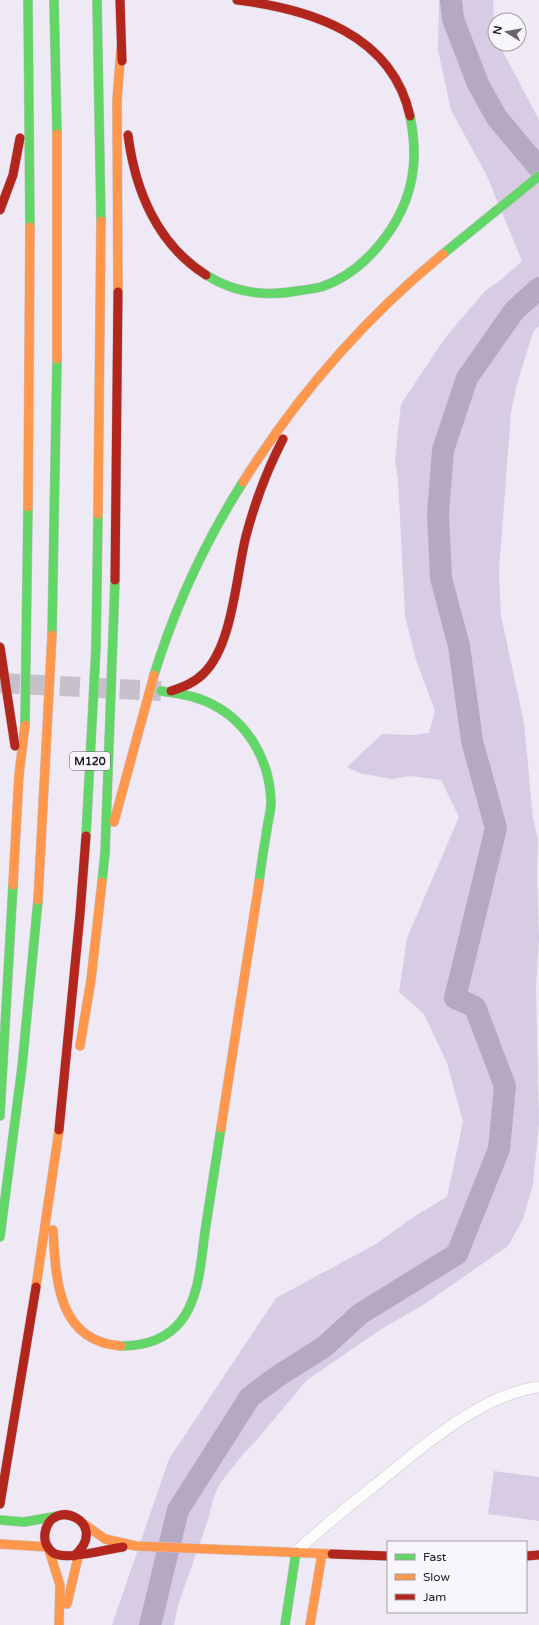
<svg xmlns="http://www.w3.org/2000/svg" width="539" height="1625" viewBox="0 0 539 1625" font-family="'Varela Round',sans-serif">
  <style>
    .green { fill: #d7cce4 }
    .lines { fill: none; stroke-linecap: round; stroke-linejoin: round }
    .river { stroke: #b5a8c3; stroke-width: 22 }
    .highway-tunnel { stroke: #c5c0ca; stroke-width: 20; stroke-dasharray: 20 10; stroke-linecap: butt }
    .street-casing { stroke: #c8c4cc; stroke-width: 12 }
    .fast-casing { stroke: #c8c4cc; stroke-width: 10 }
    .slow-casing { stroke: #c8c4cc; stroke-width: 10 }
    .jam-casing { stroke: #c8c4cc; stroke-width: 10 }
    .street { stroke: #fcfcfd; stroke-width: 11 }
    .fast { stroke: #63d668; stroke-width: 9 }
    .slow { stroke: #ff974d; stroke-width: 9 }
    .jam { stroke: #b3261e; stroke-width: 9 }
    .labels { text-anchor: middle; dominant-baseline: central; stroke-width: 4; stroke-linejoin: round; paint-order: stroke }
    .shield { fill: #f8f5fd; stroke: #625e65; stroke-width: 1 }
    .shield-label { font-size: 11px; font-weight: bold; fill: #211d24 }
  </style>
  <rect width="100%" height="100%" fill="#eee9f4"/>
  <g class="green">
    <path d="M439,0H493L495,44H499L539,120V326L533,332L517,384L511,412L499,570L501,616L524,723L533,818L538,840L537,875L539,939L536,987L539,1124L533,1184L523,1219L508,1246L423,1305L383,1328L307,1380L254,1443L244,1453L221,1482L214,1496L208,1520L178,1605L174,1625H112L169,1459L276,1298L376,1244L415,1216L447,1197L463,1122L447,1063L424,1014L399,992L407,938L459,817L441,780L410,776L392,779L359,773L347,767L382,734L414,735L429,733L435,711L416,660L405,616L398,479L395,460L401,404L445,338L485,291L502,279L522,261L486,174L451,110L438,50Z"/>
    <path d="M494,1471L539,1477V1521L488,1514Z"/>
  </g>
  <g class="lines">
    <g class="river">
      <path d="M451,0L453,19L478,84L497,118L539,168"/>
      <path d="M150,1625L178,1510L250,1397L278,1376L324,1347L360,1314L457,1254L499,1149L505,1086L475,1007L455,998L496,828L472,741L459,646L441,578L438,514L443,450L467,378L514,311L539,288"/>
    </g>
    <path class="highway-tunnel" d="M0,683L161,691"/>
    <defs>
      <path id="street" d="M296,1552C324,1525 354,1502 384,1478C427,1443 483,1394 539,1387"/>
      <g id="fast">
        <path d="M28,0L30,227"/>
        <path d="M54,0L57,134"/>
        <path d="M97,0L101,221"/>
        <path d="M443,254L539,176"/>
        <path d="M206,275C233,292 265,297 297,291C304,290 313,289 321,287C366,272 404,223 412,177C416,156 414,136 410,116"/>
        <path d="M52,635L57,359"/>
        <path d="M154,675C175,607 205,542 243,482"/>
        <path d="M161,691C176,693 191,695 205,701C246,718 270,759 271,802C271,811 268,821 267,829C264,847 261,865 259,883"/>
        <path d="M25,725L28,507"/>
        <path d="M86,836L96,647L98,514"/>
        <path d="M102,882L105,853L115,580"/>
        <path d="M0,1116L13,885"/>
        <path d="M0,1237L22,1067L38,900"/>
        <path d="M121,1346C144,1346 166,1340 181,1321C201,1296 201,1255 206,1225C211,1192 216,1160 221,1128"/>
        <path d="M0,1520L24,1522L58,1516"/>
        <path d="M285,1625L296,1552"/>
      </g>
      <g id="slow">
        <path d="M57,134V359"/>
        <path d="M118,292L117,101L121,48"/>
        <path d="M243,482C297,396 364,319 443,254"/>
        <path d="M28,507L30,227"/>
        <path d="M98,514L101,221"/>
        <path d="M114,822L154,675"/>
        <path d="M13,885L19,775L25,725"/>
        <path d="M38,900L52,635"/>
        <path d="M80,1046L91,980L102,882"/>
        <path d="M221,1128L259,883"/>
        <path d="M53,1230C56,1279 57,1341 121,1346"/>
        <path d="M36,1287L59,1130"/>
        <path d="M84,1524L105,1539L136,1546L332,1554"/>
        <path d="M0,1544L48,1547L60,1585L59,1625"/>
        <path d="M67,1604L79,1553"/>
        <path d="M310,1625L322,1554"/>
      </g>
      <g id="jam">
        <path d="M120,0L122,61"/>
        <path d="M237,0C310,9 392,34 410,116"/>
        <path d="M128,135C135,190 157,244 206,275"/>
        <path d="M0,210L13,175L20,138"/>
        <path d="M115,580L118,292"/>
        <path d="M0,647L15,746"/>
        <path d="M171,691C183,687 194,683 203,674C233,646 236,575 246,536C255,502 267,470 283,439"/>
        <path d="M59,1130L80,914L86,836"/>
        <path d="M0,1504L36,1287"/>
        <path d="M332,1554L388,1556"/>
        <path d="M74,1556C112,1523 51,1495 45,1533C44,1540 46,1547 52,1552C64,1562 106,1549 123,1547"/>
        <path d="M526,1556L539,1555"/>
      </g>
    </defs>
    <use href="#street" class="street-casing"/>
    <use href="#fast" class="fast-casing"/>
    <use href="#slow" class="slow-casing"/>
    <use href="#jam" class="jam-casing"/>
    <use href="#street" class="street"/>
    <use href="#fast" class="fast"/>
    <use href="#slow" class="slow"/>
    <use href="#jam" class="jam"/>
  </g>
  <g class="labels">
    <rect class="shield" x="70" y="752" width="40" height="18" rx="3"/>
    <g class="shield-label">
      <text x="90" y="761">M120</text>
    </g>
  </g>
  <rect x="387" y="1541" width="140" height="72" fill="#f8f5fd" stroke="#a29fa6"/>
  <rect x="395" y="1554" width="20" height="6" fill="#63d668" stroke="#a29fa6"/>
  <text x="423" y="1561" font-size="12" fill="#211d24">Fast</text>
  <rect x="395" y="1574" width="20" height="6" fill="#ff974d" stroke="#a29fa6"/>
  <text x="423" y="1581" font-size="12" fill="#211d24">Slow</text>
  <rect x="395" y="1594" width="20" height="6" fill="#b3261e" stroke="#a29fa6"/>
  <text x="423" y="1601" font-size="12" fill="#211d24">Jam</text>
  <g transform="translate(507 32) rotate(281)"><circle r="19" fill="#f8f5fd" stroke="#a29fa6"/>
  <path d="M0-3L7 15L0 10L-7 15Z" fill="#69646d"/>
  <text y="-6" font-size="11" font-weight="bold" text-anchor="middle" fill="#211d24">N</text>
  </g>
</svg>
